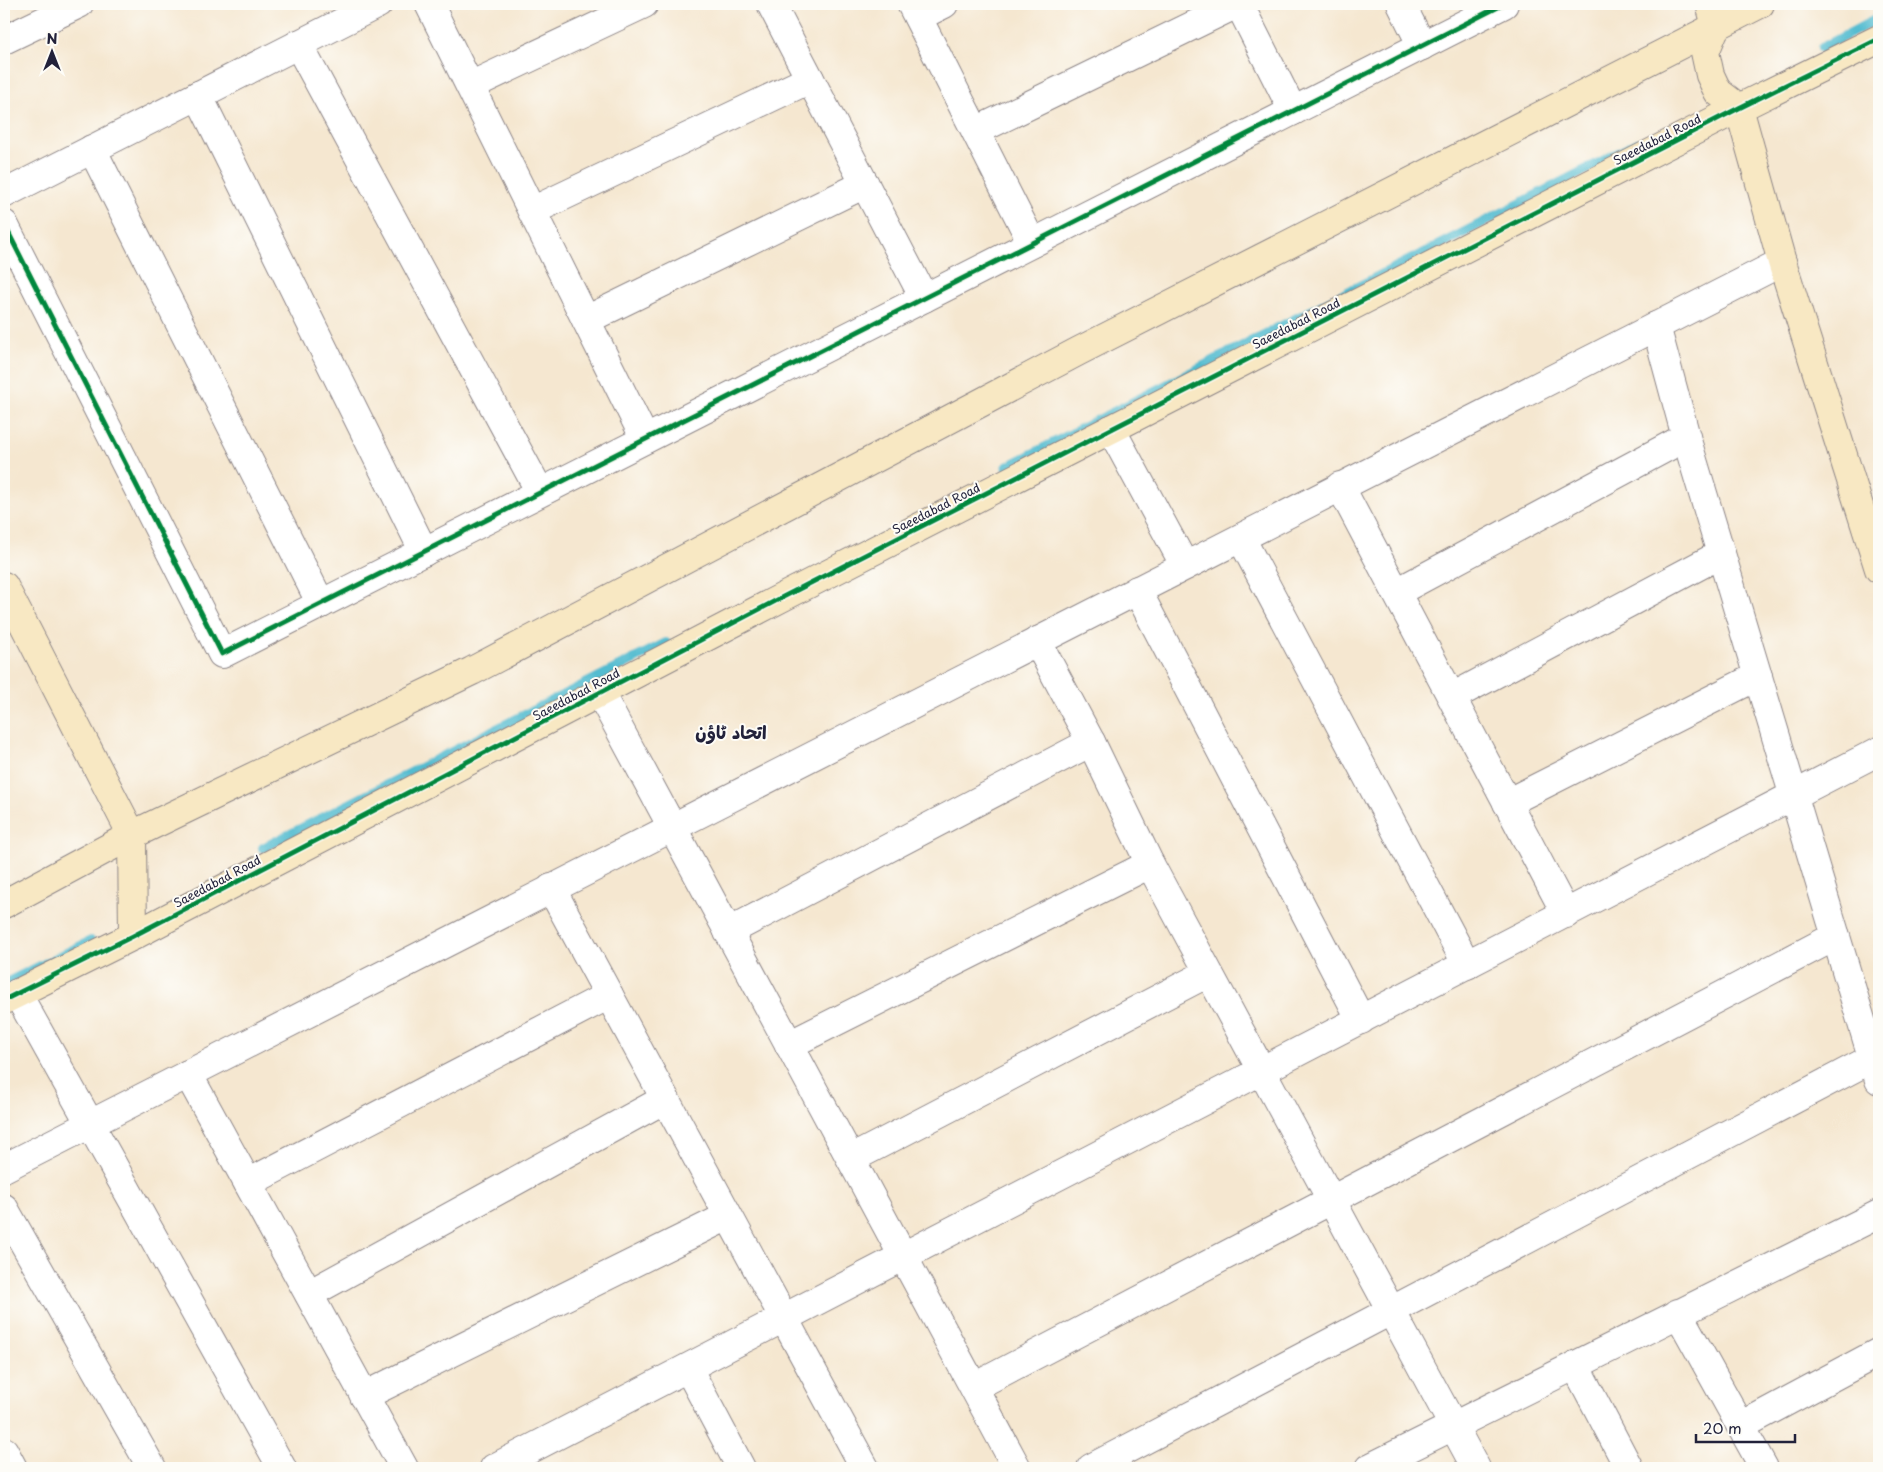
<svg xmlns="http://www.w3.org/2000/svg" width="1883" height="1472" viewBox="0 0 1883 1472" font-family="'Playpen Sans','Playpen Sans Arabic',sans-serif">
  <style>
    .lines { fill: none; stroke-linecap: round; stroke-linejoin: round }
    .stream { stroke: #53bcd0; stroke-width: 10 }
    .street-casing { stroke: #8c8486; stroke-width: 30 }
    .secondary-casing { stroke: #8c8486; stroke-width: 30 }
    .street { stroke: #fff; stroke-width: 28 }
    .secondary { stroke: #f8e8c3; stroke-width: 28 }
    .cycleway-casing { stroke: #fdfcf7; stroke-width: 8 }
    .cycleway { stroke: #00873e; stroke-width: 5 }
    .labels { text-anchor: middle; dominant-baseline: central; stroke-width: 4; stroke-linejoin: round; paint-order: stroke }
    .street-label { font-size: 12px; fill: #22223b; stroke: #fdfcf7 }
    .district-label { font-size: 18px; font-weight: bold; fill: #22223b; stroke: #fdfcf7 }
  </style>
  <rect width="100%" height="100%" fill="#fdfcf7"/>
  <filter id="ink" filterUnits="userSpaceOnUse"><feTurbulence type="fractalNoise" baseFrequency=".02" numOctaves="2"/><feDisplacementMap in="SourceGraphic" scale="10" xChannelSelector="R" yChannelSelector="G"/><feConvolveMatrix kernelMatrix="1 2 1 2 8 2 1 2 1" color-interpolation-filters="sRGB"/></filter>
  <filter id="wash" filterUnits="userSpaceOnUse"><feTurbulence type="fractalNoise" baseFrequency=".0096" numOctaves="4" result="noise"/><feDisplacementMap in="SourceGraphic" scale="20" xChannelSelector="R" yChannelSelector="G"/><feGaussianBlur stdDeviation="1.12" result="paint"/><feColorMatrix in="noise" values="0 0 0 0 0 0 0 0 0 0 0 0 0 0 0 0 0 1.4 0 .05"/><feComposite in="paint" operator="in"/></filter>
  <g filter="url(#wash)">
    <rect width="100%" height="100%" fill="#f5e7d0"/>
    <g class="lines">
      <g class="stream">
        <path d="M1822,48L1879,18"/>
        <path d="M1007,467L1638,143"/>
        <path d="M263,848L666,643"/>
        <path d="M10,981L91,941"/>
      </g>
    </g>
  </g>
  <g filter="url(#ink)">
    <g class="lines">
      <defs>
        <g id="street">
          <path d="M429,4L645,439"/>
          <path d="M771,4L924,298"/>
          <path d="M911,4L1032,243"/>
          <path d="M1239,4L1293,111"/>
          <path d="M1401,4L1422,46"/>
          <path d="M918,17L944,4"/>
          <path d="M4,40L79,4"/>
          <path d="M298,44L540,492"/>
          <path d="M470,86L644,4"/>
          <path d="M198,95L424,552"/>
          <path d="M976,131L1237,4"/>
          <path d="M92,149L321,604"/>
          <path d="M4,194L378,4"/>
          <path d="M532,211L810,79"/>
          <path d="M4,224L222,654L1504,4"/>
          <path d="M586,320L865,184"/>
          <path d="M1656,326L1686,437L1879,1080"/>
          <path d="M1111,429L1185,566"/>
          <path d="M1340,486L1566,914"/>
          <path d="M1241,538L1467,965"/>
          <path d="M1137,590L1361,1020"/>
          <path d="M1397,592L1686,437"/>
          <path d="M1037,641L1091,742L1150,864L1476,1468"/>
          <path d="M600,693L1017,1468"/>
          <path d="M1452,697L1721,554"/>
          <path d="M1507,803L1758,676"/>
          <path d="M551,888L865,1468"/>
          <path d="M728,932L1091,742"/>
          <path d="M17,993L282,1468"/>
          <path d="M789,1045L1150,864"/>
          <path d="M188,1074L404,1468"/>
          <path d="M851,1159L1208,973"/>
          <path d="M4,1168L1782,262"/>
          <path d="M248,1183L609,995"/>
          <path d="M4,1208L152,1468"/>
          <path d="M309,1294L665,1099"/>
          <path d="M1678,1313L1764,1468"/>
          <path d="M1575,1365L1629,1468"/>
          <path d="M688,1368L741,1468"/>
          <path d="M974,1387L1836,936"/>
          <path d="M364,1396L728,1216"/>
          <path d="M1741,1426L1879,1352"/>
          <path d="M4,1451L13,1468"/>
          <path d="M494,1468L1879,751"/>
          <path d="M1091,1468L1873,1058"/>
          <path d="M1369,1468L1879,1214"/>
        </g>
        <g id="secondary">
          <path d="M1710,4L1716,26L1705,52L1710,75L1718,92L1739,108L1782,262L1879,569"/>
          <path d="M4,586L132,835L133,936"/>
          <path d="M4,904L132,835L472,671L1079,351L1760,4"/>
          <path d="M4,1000L133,936L783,597L1739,108L1879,39"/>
        </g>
      </defs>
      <use href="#street" class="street-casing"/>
      <use href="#secondary" class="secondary-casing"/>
      <use href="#street" class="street"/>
      <use href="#secondary" class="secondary"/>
      <defs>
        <g id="cycleway">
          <path d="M4,224L222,654L1504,4"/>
          <path d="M4,1000L133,936L783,597L1739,108L1879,39"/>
        </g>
      </defs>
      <use href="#cycleway" class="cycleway-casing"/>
      <use href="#cycleway" class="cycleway"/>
    </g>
  </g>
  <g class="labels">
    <g class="street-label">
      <text transform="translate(1657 139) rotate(-27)">Saeedabad Road</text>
      <text transform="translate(1296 323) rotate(-27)">Saeedabad Road</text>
      <text transform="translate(936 508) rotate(-27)">Saeedabad Road</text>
      <text transform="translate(576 694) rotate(-28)">Saeedabad Road</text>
      <text transform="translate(217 881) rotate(-28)">Saeedabad Road</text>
    </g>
    <g class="district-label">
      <text x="731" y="731">اتحاد ٹاؤن</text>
    </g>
  </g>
  <rect width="1883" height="1472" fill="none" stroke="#fdfcf7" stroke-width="20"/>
  <g transform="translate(52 52)" stroke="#fdfcf7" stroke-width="4" paint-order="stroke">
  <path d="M0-4L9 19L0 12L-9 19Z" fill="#22223b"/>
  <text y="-8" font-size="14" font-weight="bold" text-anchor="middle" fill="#22223b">N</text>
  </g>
  <path d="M1696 1434v8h99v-8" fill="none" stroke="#22223b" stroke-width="2.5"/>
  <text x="1703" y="1434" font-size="15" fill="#22223b" stroke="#fdfcf7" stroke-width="4" paint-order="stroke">20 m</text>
</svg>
